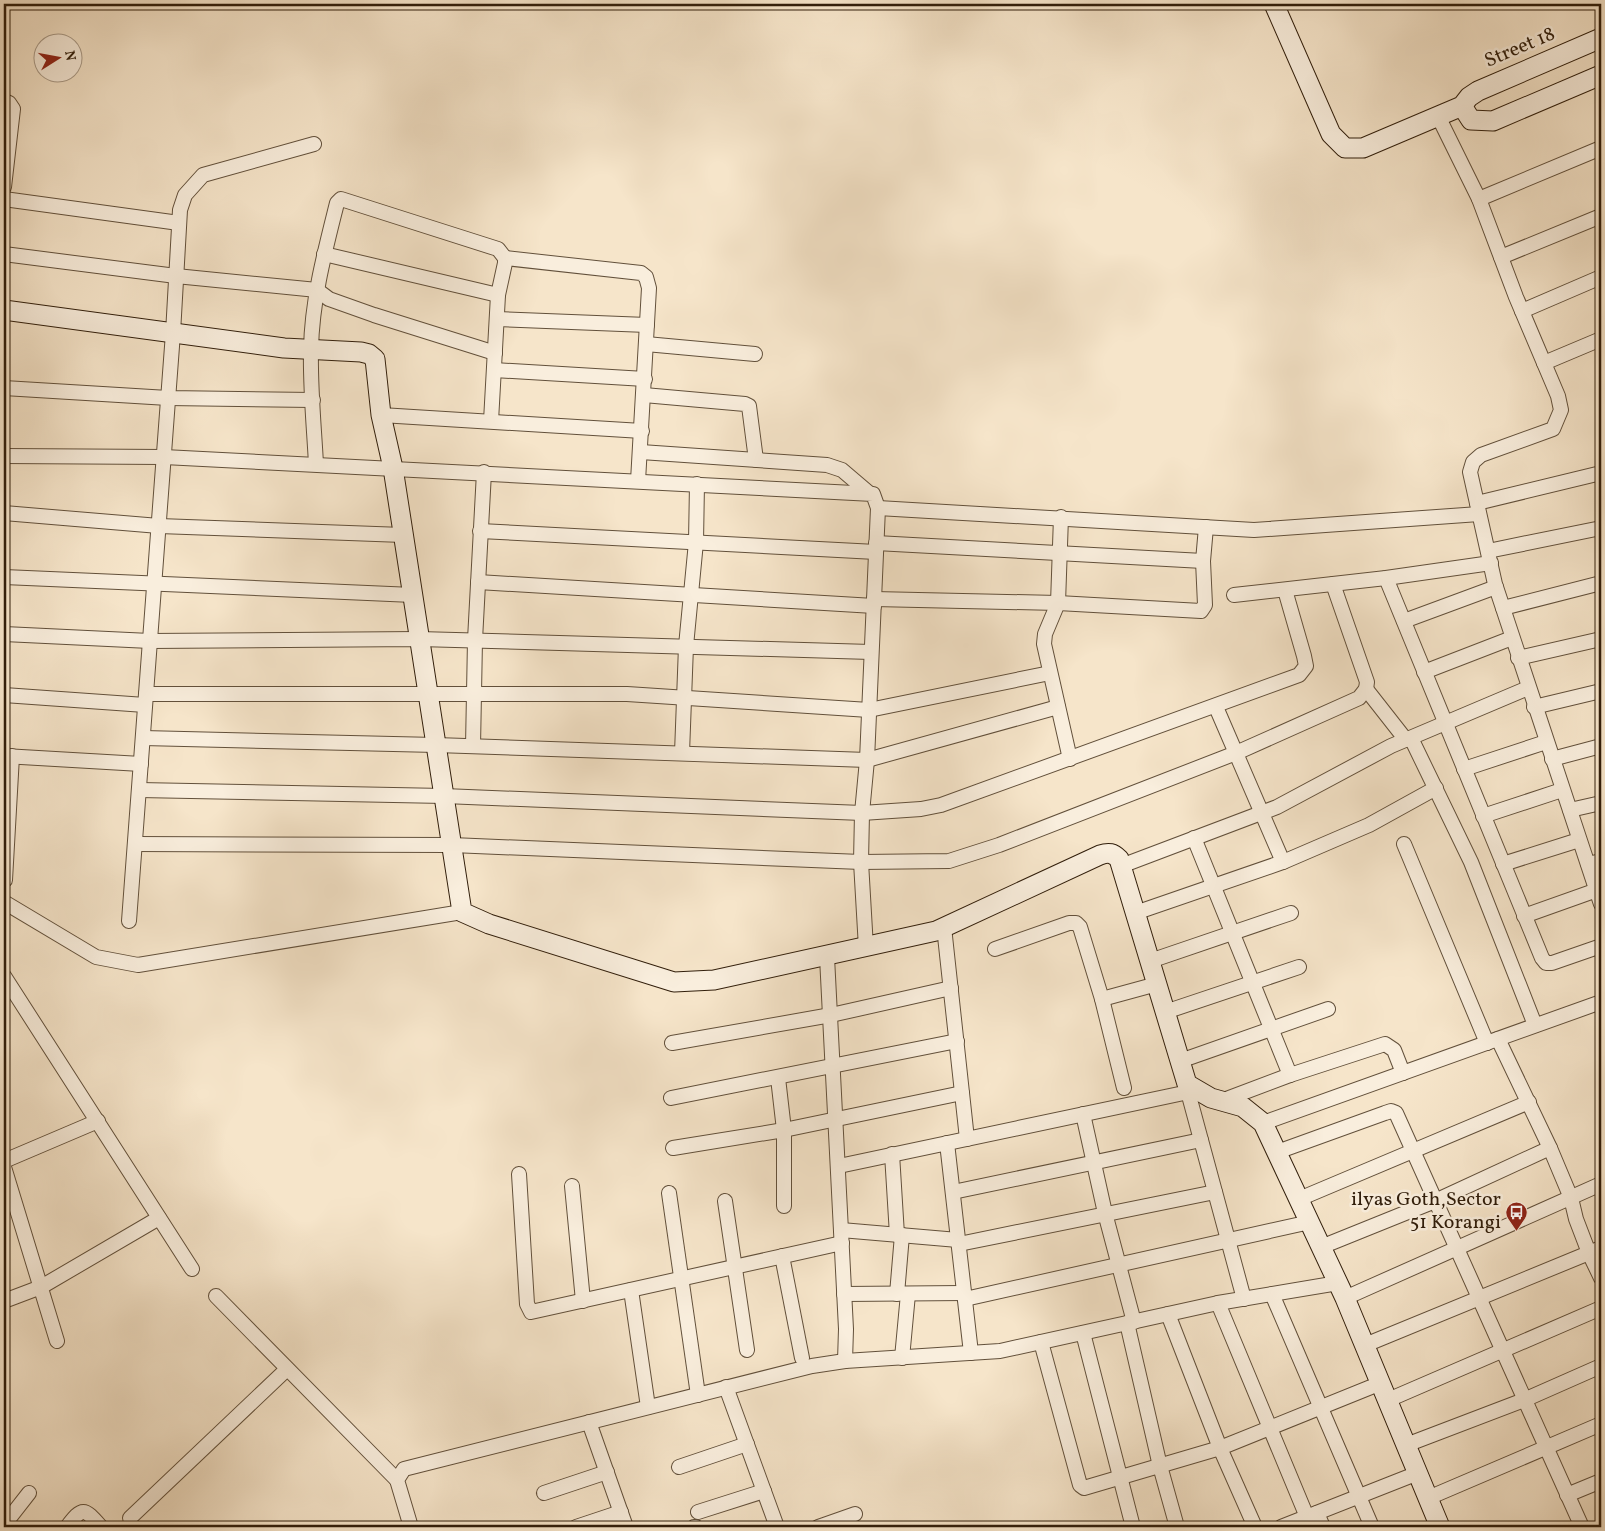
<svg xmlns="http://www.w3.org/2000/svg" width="1605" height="1531" viewBox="0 0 1605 1531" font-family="Vollkorn,serif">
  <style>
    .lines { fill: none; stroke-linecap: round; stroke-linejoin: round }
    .street-casing { stroke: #62503b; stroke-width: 16 }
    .secondary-casing { stroke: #311e0b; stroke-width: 21 }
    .street { stroke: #f9eedd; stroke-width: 14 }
    .secondary { stroke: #f9eedd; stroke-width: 19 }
    .labels { text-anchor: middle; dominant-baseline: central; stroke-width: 5; stroke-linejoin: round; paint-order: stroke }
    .street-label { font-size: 20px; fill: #311e0b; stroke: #f9eedd }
    .poi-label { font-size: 20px; fill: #311e0b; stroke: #f9eedd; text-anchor: end }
  </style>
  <rect width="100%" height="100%" fill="#f6e5ca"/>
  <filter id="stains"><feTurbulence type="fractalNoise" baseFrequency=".004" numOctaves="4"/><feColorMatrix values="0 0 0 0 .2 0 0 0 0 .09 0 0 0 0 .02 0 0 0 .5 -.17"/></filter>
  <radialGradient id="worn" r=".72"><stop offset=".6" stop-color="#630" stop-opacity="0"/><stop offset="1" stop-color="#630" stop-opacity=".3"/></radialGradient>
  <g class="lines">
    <defs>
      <g id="street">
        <path d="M4,101L9,103L13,109L4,187"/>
        <path d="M1438,116L1479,199L1516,297L1558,396L1561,410L1553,429L1481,455L1473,462L1470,472L1495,584L1601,904"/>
        <path d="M4,199L179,223"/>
        <path d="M1479,199L1601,148"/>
        <path d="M4,254L176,276L317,290L329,299L374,315L495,353"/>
        <path d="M324,254L498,295"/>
        <path d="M1501,257L1601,216"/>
        <path d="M505,258L641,273L646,277L649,288L638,481"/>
        <path d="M1522,311L1601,277"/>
        <path d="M497,319L647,325"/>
        <path d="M646,344L755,354"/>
        <path d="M1544,363L1601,339"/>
        <path d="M494,370L645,379"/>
        <path d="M4,388L168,398L313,400"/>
        <path d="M644,395L745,404L749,406L756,460"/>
        <path d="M381,415L642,431"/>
        <path d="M641,452L827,465L842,470L869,493"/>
        <path d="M4,456L164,457L873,494L878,508L867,760L862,813L861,862L866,948"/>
        <path d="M316,464C314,426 310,387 311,349C312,299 325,251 337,203L341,199L498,249L505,258V263L498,295L491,421"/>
        <path d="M1477,503L1601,473"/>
        <path d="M878,508L1254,530L1479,514"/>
        <path d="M4,513L159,526L403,535"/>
        <path d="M1061,517L1058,603L1045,634L1044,644L1070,759"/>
        <path d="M480,531L876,552"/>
        <path d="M876,543L1203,561"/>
        <path d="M1488,551L1601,528"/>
        <path d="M4,577L413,595"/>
        <path d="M1386,578L1542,958L1546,963H1552L1601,946"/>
        <path d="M478,582L874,606"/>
        <path d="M1234,595L1386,578L1491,563"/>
        <path d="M874,599L1058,603L1201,611L1205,605L1203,561L1206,527"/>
        <path d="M1503,608L1601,583"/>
        <path d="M1404,621L1496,587"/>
        <path d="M4,634L150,641L419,639L871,652"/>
        <path d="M1518,658L1601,639"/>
        <path d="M1424,672L1512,638"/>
        <path d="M1366,689L1406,740"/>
        <path d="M146,694H627L869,710L1050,673"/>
        <path d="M4,695L145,705"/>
        <path d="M1216,707L1283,862"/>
        <path d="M1534,707L1601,691"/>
        <path d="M143,738L436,745L867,760L1058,707"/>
        <path d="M1411,738L1471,862L1535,1025"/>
        <path d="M473,746L475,640L484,472"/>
        <path d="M682,753L686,646L696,542L697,484"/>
        <path d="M4,756L141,764"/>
        <path d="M1552,759L1601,746"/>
        <path d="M1464,769L1546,742"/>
        <path d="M139,790L444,796L862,813L921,809L941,805L1299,675L1306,666L1304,656L1285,590"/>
        <path d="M1570,810L1601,803"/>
        <path d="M1483,816L1562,790"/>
        <path d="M1194,838L1290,1075"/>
        <path d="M135,844L452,845L861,862L949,861L999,845L1236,753L1359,698L1366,689L1367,682L1333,584"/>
        <path d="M1404,844L1487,1043"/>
        <path d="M1503,864L1579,840"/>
        <path d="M1588,864L1601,861"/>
        <path d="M1121,866L1277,807L1391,746L1528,688"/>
        <path d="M5,880L12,756"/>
        <path d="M4,902L96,957L138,965L462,912"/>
        <path d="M1135,913L1283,862L1369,825L1436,788"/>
        <path d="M1524,916L1597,890"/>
        <path d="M129,921L173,333L180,210L185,195L203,175L314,144"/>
        <path d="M944,927L967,1139"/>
        <path d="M995,949L1069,923H1076L1080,927L1102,999L1157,984"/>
        <path d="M827,957L846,1329L845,1361"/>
        <path d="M1150,961L1291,913"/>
        <path d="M4,976L192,1269"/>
        <path d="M1102,999L1124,1088"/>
        <path d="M1165,1012L1299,967"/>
        <path d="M1498,1039L1550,1148L1571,1198L1576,1219L1589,1253L1601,1278"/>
        <path d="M672,1043L831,1015L951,988"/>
        <path d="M1180,1061L1328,1009"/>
        <path d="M778,1078L784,1130V1206"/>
        <path d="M1188,1092L1244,1299"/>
        <path d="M671,1098L957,1041"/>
        <path d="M1221,1101L1290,1075L1385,1044L1394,1050L1403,1073"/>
        <path d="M1083,1114L1105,1213L1134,1322"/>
        <path d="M1263,1123L1601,1002"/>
        <path d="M947,1143L971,1353"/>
        <path d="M673,1148L784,1130L962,1093"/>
        <path d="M1277,1152L1385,1113L1391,1111L1396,1113L1582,1527"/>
        <path d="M892,1154L897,1235"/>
        <path d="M4,1161L98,1121"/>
        <path d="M839,1166L1198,1090"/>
        <path d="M4,1167L57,1341"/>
        <path d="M519,1174L527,1304L531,1312L842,1243"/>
        <path d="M572,1186L583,1301"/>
        <path d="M953,1192L1201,1140"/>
        <path d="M669,1193L698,1395"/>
        <path d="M1299,1199L1529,1102"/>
        <path d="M725,1201L747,1350"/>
        <path d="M841,1230L958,1240"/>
        <path d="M959,1244L1215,1192"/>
        <path d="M1321,1247L1435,1201L1550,1148"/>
        <path d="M782,1256L802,1358"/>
        <path d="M631,1290L648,1407"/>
        <path d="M844,1294L964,1293"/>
        <path d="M897,1294L902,1235"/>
        <path d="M1272,1294L1372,1527"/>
        <path d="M216,1296L397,1480"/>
        <path d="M1345,1298L1601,1184"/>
        <path d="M965,1299L1310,1222"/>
        <path d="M4,1301L41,1287L159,1218"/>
        <path d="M1218,1303L1307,1517"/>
        <path d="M1168,1314L1220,1448L1255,1527"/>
        <path d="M1127,1323L1160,1466L1177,1527"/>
        <path d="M1083,1333L1133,1527"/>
        <path d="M1041,1342L1080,1485L1084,1488L1220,1448L1381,1383"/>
        <path d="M1365,1345L1601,1248"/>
        <path d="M902,1358L908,1294"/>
        <path d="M726,1387L777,1527"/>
        <path d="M1388,1400L1601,1308"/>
        <path d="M589,1422L626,1527"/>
        <path d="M1406,1445L1524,1400L1601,1366"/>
        <path d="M679,1467L747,1444"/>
        <path d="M544,1493L607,1472"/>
        <path d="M1567,1495L1601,1481"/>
        <path d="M1428,1498L1601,1424"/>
        <path d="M698,1512L764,1491"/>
        <path d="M1317,1513L1323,1527"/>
        <path d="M130,1518L287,1369"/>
        <path d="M4,1525L29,1493"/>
        <path d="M67,1527C83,1506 84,1508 101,1527"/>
        <path d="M411,1527L397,1480L404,1469L812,1366L845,1361L1000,1351L1218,1303L1338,1283"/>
        <path d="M576,1527L621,1512"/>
        <path d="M694,1527H696"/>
        <path d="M818,1527L855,1514"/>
        <path d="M1281,1527L1418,1473"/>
      </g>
      <g id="secondary">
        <path d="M1274,4L1331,134L1345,148H1363L1462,106L1469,97L1478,91L1601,38"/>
        <path d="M1462,106L1471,120L1493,121L1601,75"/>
        <path d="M4,310L284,348L361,352L369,354L375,359L381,415L393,468L462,912L489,924L674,982L714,980L936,931L1100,855C1109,852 1113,853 1119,859L1187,1084L1211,1098L1243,1107L1263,1123L1345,1298L1440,1527"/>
      </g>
    </defs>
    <use href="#street" class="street-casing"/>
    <use href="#secondary" class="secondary-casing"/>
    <use href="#street" class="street"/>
    <use href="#secondary" class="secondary"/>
  </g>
  <defs>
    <symbol id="bus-pin" viewBox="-11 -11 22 30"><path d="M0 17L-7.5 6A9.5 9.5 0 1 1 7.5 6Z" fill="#8f2418" stroke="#f9eedd"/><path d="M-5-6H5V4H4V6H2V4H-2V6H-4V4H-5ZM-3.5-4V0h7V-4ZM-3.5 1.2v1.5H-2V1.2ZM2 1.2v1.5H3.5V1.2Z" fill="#fff"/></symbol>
  </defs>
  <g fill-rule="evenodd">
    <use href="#bus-pin" x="1504" y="1200" width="25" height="34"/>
  </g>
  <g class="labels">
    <g class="street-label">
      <text transform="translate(1520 48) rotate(-23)">Street 18</text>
    </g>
    <g class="poi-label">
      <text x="1501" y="1200">ilyas Goth,Sector<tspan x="1501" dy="23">51 Korangi</tspan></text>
    </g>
  </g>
  <rect width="1605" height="1531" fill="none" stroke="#f6e5ca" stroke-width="20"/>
  <rect x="5" y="5" width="1595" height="1521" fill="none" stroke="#311e0b" stroke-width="2.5"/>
  <rect x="10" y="10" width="1585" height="1511" fill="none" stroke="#311e0b"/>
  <g transform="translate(58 58) rotate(79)"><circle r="24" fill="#f9eedd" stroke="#a99b89"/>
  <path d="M0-4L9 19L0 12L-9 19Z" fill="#8f2418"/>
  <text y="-8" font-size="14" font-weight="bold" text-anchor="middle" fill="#311e0b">N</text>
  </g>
  <rect width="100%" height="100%" filter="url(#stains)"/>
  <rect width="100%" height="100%" fill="url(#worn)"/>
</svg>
